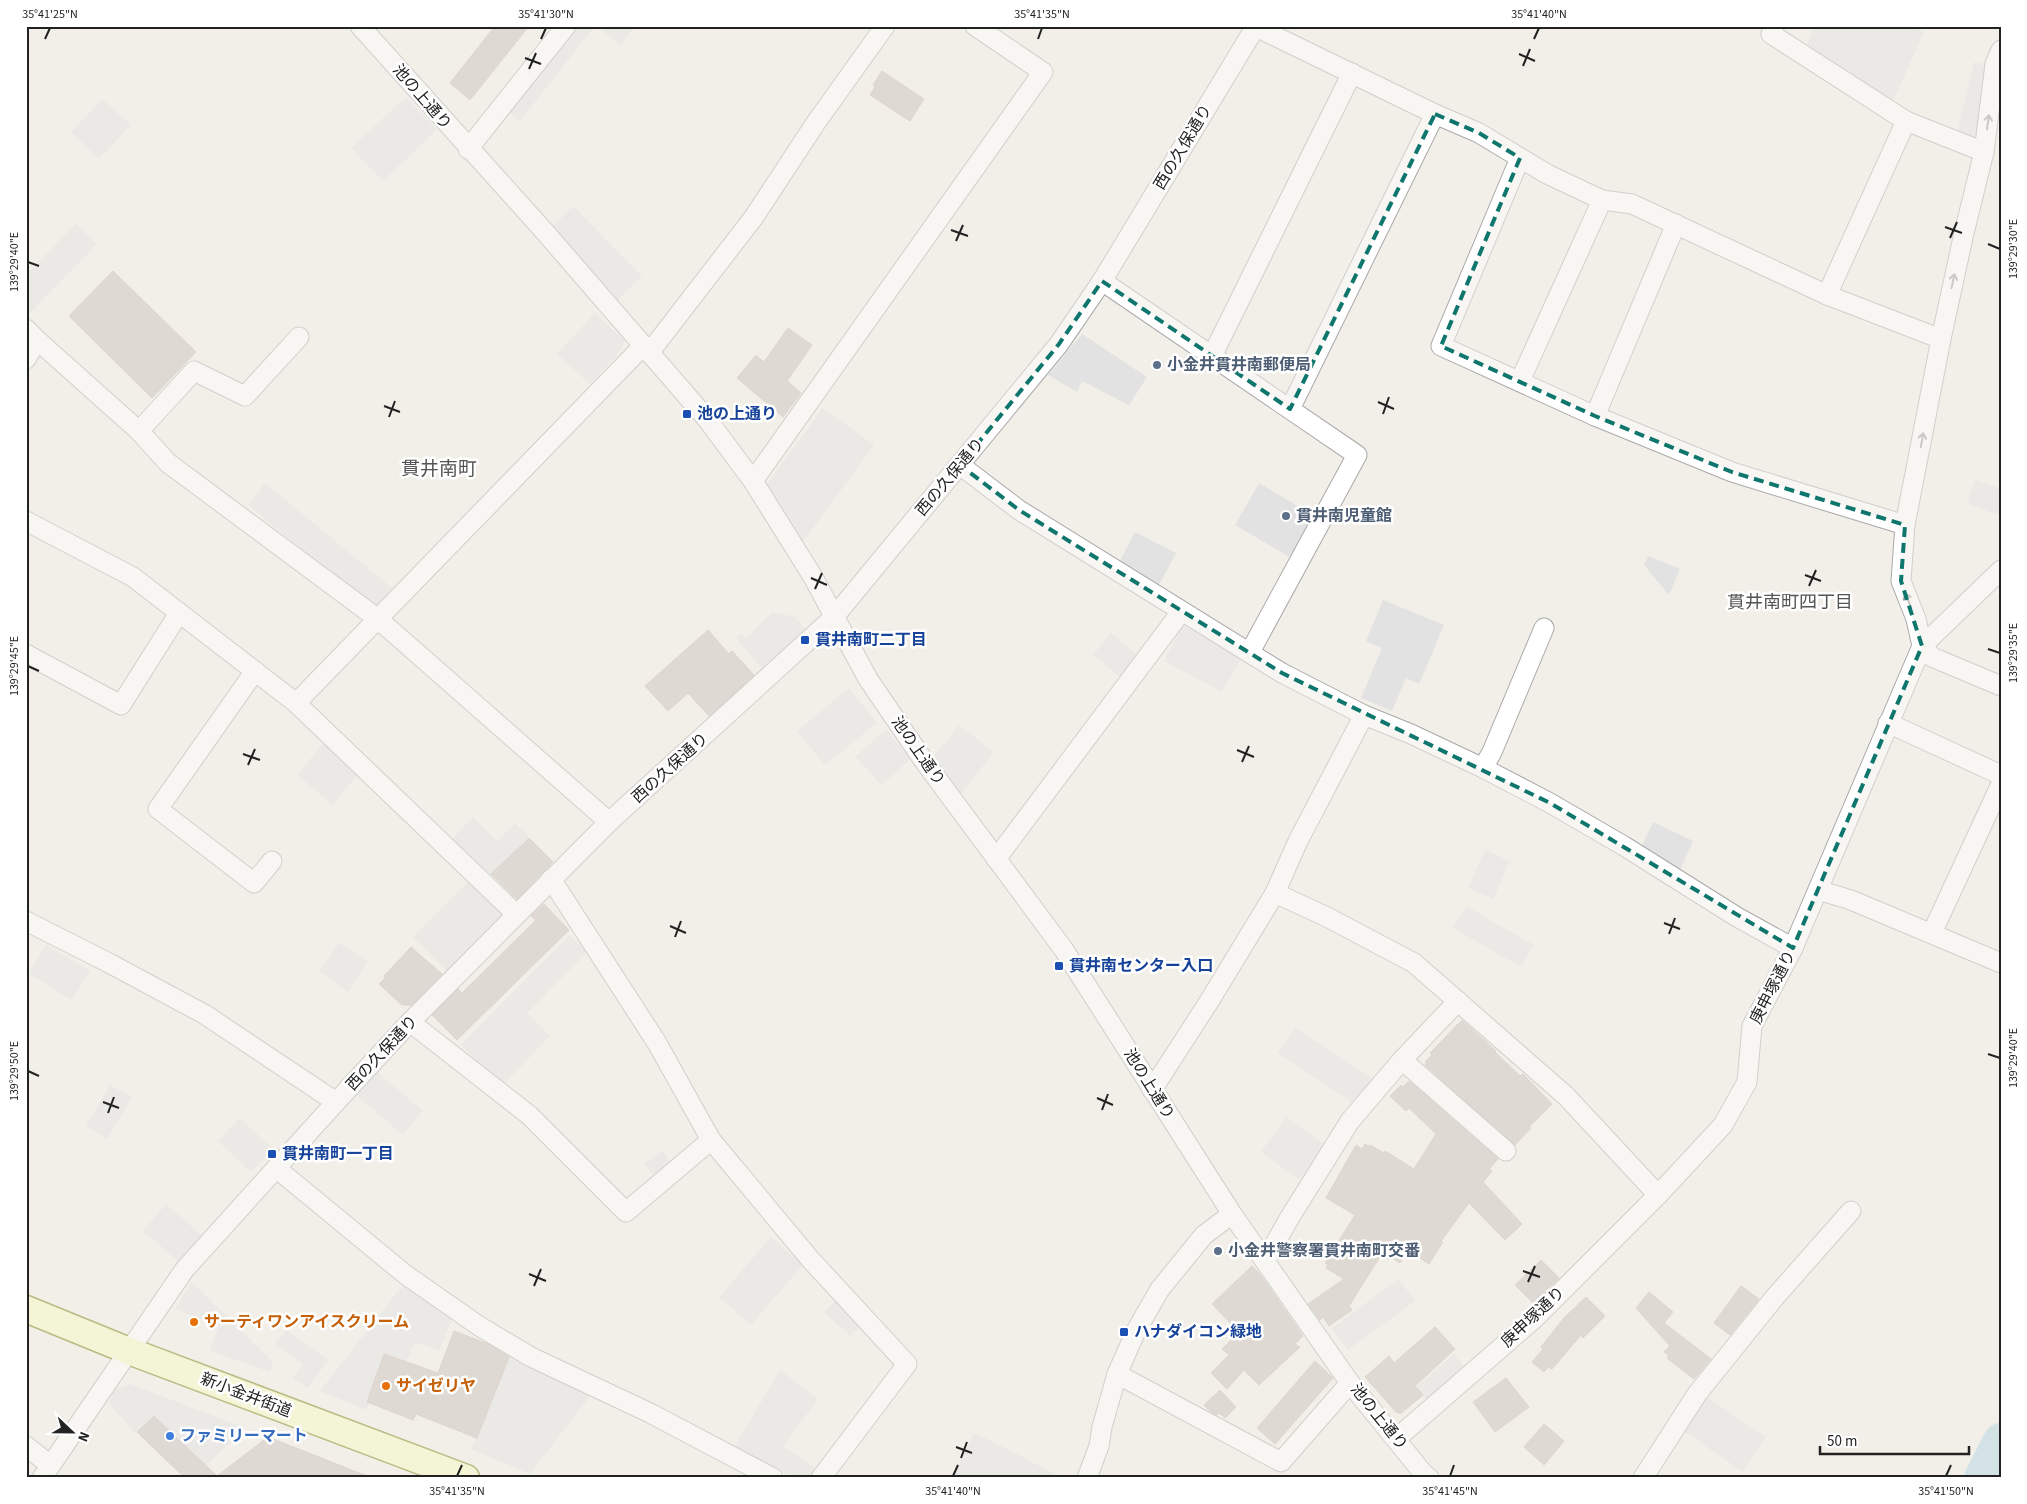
<svg xmlns="http://www.w3.org/2000/svg" width="2027" height="1504" viewBox="0 0 2027 1504" font-family="'Source Sans 3','Noto Sans JP',sans-serif">
  <style>
    .parking { fill: #e2e2e2 }
    .lines { fill: none; stroke-linecap: round; stroke-linejoin: round }
    .river { stroke: #aad3df; stroke-width: 36 }
    .building { fill: #c7bfb8; stroke: #c4b6ab }
    .street-casing { stroke: #a9a9a9; stroke-width: 21 }
    .secondary-casing { stroke: #707d05; stroke-width: 29 }
    .street { stroke: #fff; stroke-width: 19 }
    .secondary { stroke: #f7fabf; stroke-width: 26 }
    .oneway { stroke: #9c9c9c }
    .marked { fill: none; stroke: #0f766e; stroke-width: 4; stroke-dasharray: 10 6; stroke-linejoin: round }
    .ticks { fill: none; stroke: #222; stroke-width: 2 }
    .service-dot { fill: #5c6f8a; stroke: #fff; stroke-width: 2 }
    .transit-dot { fill: #1a4fb4; stroke: #fff; stroke-width: 2 }
    .food-dot { fill: #e8710a; stroke: #fff; stroke-width: 2 }
    .shop-dot { fill: #3f7fe0; stroke: #fff; stroke-width: 2 }
    .labels { text-anchor: middle; dominant-baseline: central; stroke-width: 5; stroke-linejoin: round; paint-order: stroke }
    .street-label { font-size: 16px; fill: #222; stroke: #fff }
    .service-label { font-size: 16px; font-weight: bold; fill: #4e5e75; stroke: #fff; text-anchor: start }
    .transit-label { font-size: 16px; font-weight: bold; fill: #164399; stroke: #fff; text-anchor: start }
    .food-label { font-size: 16px; font-weight: bold; fill: #c56008; stroke: #fff; text-anchor: start }
    .shop-label { font-size: 16px; font-weight: bold; fill: #366cbe; stroke: #fff; text-anchor: start }
    .neighbourhood-label { font-size: 18px; fill: #555; stroke: #fff }
    .quarter-label { font-size: 19px; fill: #555; stroke: #fff }
    .neatline { fill: none; stroke: #222; stroke-width: 2 }
    .ticks-label { font-size: 12px; text-anchor: middle; fill: #222 }
  </style>
  <rect width="100%" height="100%" fill="#f2efe9"/>
  <g class="parking">
    <path d="M557,26H595L520,121L496,102Z"/>
    <path d="M597,26H635L620,45Z"/>
    <path d="M1815,26H1912L1924,32L1893,101L1845,79L1806,47Z"/>
    <path d="M1974,62L1993,66L1976,137L1957,133Z"/>
    <path d="M406,97L437,130L383,181L351,148Z"/>
    <path d="M102,99L131,125L99,159L71,132Z"/>
    <path d="M573,206L642,276L617,301L548,231Z"/>
    <path d="M76,224L97,244L26,317V275Z"/>
    <path d="M595,313L624,340L622,349L590,384L557,354Z"/>
    <path d="M1082,334L1147,377L1129,405L1082,381L1077,392L1048,375Z"/>
    <path d="M823,408L874,445L803,542L766,485Z"/>
    <path d="M1975,480L2001,488V516L1967,504Z"/>
    <path d="M265,483L397,592L380,613L248,505Z"/>
    <path d="M1259,483L1318,518L1293,559L1235,525Z"/>
    <path d="M1135,532L1176,553L1158,587L1118,565Z"/>
    <path d="M1648,556L1680,569L1669,595L1644,565Z"/>
    <path d="M1383,600L1444,625L1419,684L1406,678L1392,711L1361,698L1382,648L1366,641Z"/>
    <path d="M772,612L795,617L809,633L764,671L736,638L740,633L746,638Z"/>
    <path d="M1183,625L1242,657L1222,692L1164,661Z"/>
    <path d="M1111,633L1140,657L1123,679L1093,655Z"/>
    <path d="M849,688L877,723L825,765L797,731Z"/>
    <path d="M959,725L994,752L960,795L933,758Z"/>
    <path d="M886,729L910,759L882,785L855,757Z"/>
    <path d="M326,740L362,769L333,805L297,775Z"/>
    <path d="M473,817L497,841L515,823L529,836L488,878L450,841Z"/>
    <path d="M1653,822L1693,841L1679,872L1639,852Z"/>
    <path d="M1485,850L1510,861L1493,899L1468,888Z"/>
    <path d="M471,879L509,916L451,975L413,937Z"/>
    <path d="M1466,906L1534,945L1521,967L1453,928Z"/>
    <path d="M569,935L587,952L527,1013L550,1036L502,1086L461,1045Z"/>
    <path d="M340,942L368,962L348,992L319,971Z"/>
    <path d="M46,945L90,971L72,1000L29,974Z"/>
    <path d="M1295,1027L1375,1080L1357,1106L1278,1053Z"/>
    <path d="M377,1072L423,1111L403,1135L357,1096Z"/>
    <path d="M110,1085L132,1097L107,1139L86,1126Z"/>
    <path d="M1286,1117L1325,1145L1300,1180L1261,1152Z"/>
    <path d="M240,1118L273,1149L251,1172L218,1141Z"/>
    <path d="M662,1150L673,1165L656,1178L644,1164Z"/>
    <path d="M166,1204L206,1239L183,1265L143,1231Z"/>
    <path d="M771,1237L803,1265L751,1325L719,1297Z"/>
    <path d="M1399,1279L1415,1301L1348,1350L1332,1328Z"/>
    <path d="M192,1282L273,1362L270,1372L210,1351L219,1325L175,1309Z"/>
    <path d="M405,1282L452,1319L439,1351L415,1342L406,1363L388,1355L366,1410L320,1391Z"/>
    <path d="M836,1300L862,1323L850,1336L824,1312Z"/>
    <path d="M286,1330L328,1360L308,1388L293,1378L303,1364L275,1344Z"/>
    <path d="M1454,1354L1469,1373L1431,1406L1416,1387Z"/>
    <path d="M509,1357L593,1392L530,1474L471,1449Z"/>
    <path d="M780,1370L818,1399L783,1446L821,1471L816,1478H795L732,1451Z"/>
    <path d="M130,1384L245,1428L202,1469L153,1416L135,1433L109,1404L114,1390Z"/>
    <path d="M1707,1397L1766,1437L1743,1472L1684,1431Z"/>
    <path d="M974,1433L999,1445L1063,1478H951Z"/>
  </g>
  <g class="lines">
    <path class="river" d="M1982,1478L2001,1441"/>
  </g>
  <g class="building">
    <path d="M495,26H529L470,100L450,83Z"/>
    <path d="M882,71L924,99L910,121L870,95L875,87L873,85Z"/>
    <path d="M113,271L196,352L152,398L69,316Z"/>
    <path d="M788,328L812,345L787,381L801,393L783,417L737,378L756,355L764,362Z"/>
    <path d="M708,630L729,654L732,651L754,675L709,716L688,693L668,711L645,686Z"/>
    <path d="M529,838L553,862L517,899L491,874Z"/>
    <path d="M544,904L569,930L457,1040L432,1015L458,989L462,993L536,920L531,916Z"/>
    <path d="M411,947L442,974L412,1005H402L379,984L386,977L384,976Z"/>
    <path d="M1462,1020L1496,1051L1495,1052L1520,1076L1523,1074L1552,1104L1529,1127L1531,1128L1515,1145L1425,1065L1427,1064L1425,1062L1432,1055L1430,1053Z"/>
    <path d="M1409,1081L1498,1159L1489,1169L1492,1171L1483,1182L1522,1224L1505,1240L1469,1203L1441,1241L1443,1242L1429,1264L1409,1251L1400,1263L1391,1257L1389,1260L1381,1255L1349,1306L1352,1310L1329,1326L1323,1317L1320,1320L1308,1304L1344,1279L1326,1268L1328,1264L1325,1263L1355,1215L1326,1198L1356,1145L1362,1149L1365,1144L1370,1147V1145L1384,1153L1385,1151L1414,1169L1436,1134L1409,1108L1406,1111L1390,1096L1401,1085L1403,1087Z"/>
    <path d="M1541,1260L1559,1278L1534,1304L1515,1285Z"/>
    <path d="M1252,1266L1259,1273L1303,1336L1295,1344L1300,1347L1259,1385L1244,1370L1227,1389L1211,1373L1229,1355L1222,1349L1239,1332L1212,1304Z"/>
    <path d="M1741,1286L1759,1299L1730,1335L1714,1323Z"/>
    <path d="M1649,1292L1673,1312L1664,1323L1711,1359L1694,1379L1667,1358L1669,1355L1664,1352L1670,1346L1636,1308Z"/>
    <path d="M1586,1297L1605,1316L1583,1338L1581,1335L1552,1369L1548,1367L1544,1372L1532,1362L1543,1349L1541,1347L1564,1318Z"/>
    <path d="M1435,1327L1455,1349L1415,1386L1423,1395L1400,1414L1398,1412L1397,1413L1365,1377L1389,1356L1394,1363Z"/>
    <path d="M454,1331L488,1344L509,1357L477,1438L416,1414L413,1420L367,1402L384,1354L438,1373Z"/>
    <path d="M1315,1361L1333,1378L1275,1444L1257,1428Z"/>
    <path d="M1506,1378L1529,1407L1495,1432L1473,1402Z"/>
    <path d="M1220,1390L1236,1407L1225,1418L1219,1413L1217,1415L1210,1411L1204,1405Z"/>
    <path d="M154,1416L217,1476L268,1437L372,1478H185L137,1432Z"/>
    <path d="M1544,1424L1564,1441L1544,1465L1524,1447Z"/>
  </g>
  <g class="lines">
    <defs>
      <g id="street">
        <path d="M360,26L544,231L707,419L753,481L813,577L868,679L924,761L1064,950L1232,1214L1350,1383L1423,1473L1429,1478"/>
        <path d="M1254,26L1435,114L1479,133L1547,174L1602,200L1632,204L1827,295L1941,339"/>
        <path d="M1774,26L1771,34L1906,121L1984,152"/>
        <path d="M2001,50L1995,64L1984,152L1964,233L1941,339L1905,525L1901,581L1916,619L1922,646L1932,657L2001,686"/>
        <path d="M468,149L566,26"/>
        <path d="M1520,158L1441,346L1595,416L1732,472L1905,525"/>
        <path d="M1102,281L1357,455L1250,652"/>
        <path d="M1827,295L1906,121"/>
        <path d="M26,329L37,340L26,359"/>
        <path d="M37,340L139,431L168,463L378,619L609,822"/>
        <path d="M649,353L754,217L815,124L885,26"/>
        <path d="M1212,356L1352,73"/>
        <path d="M1520,381L1602,200"/>
        <path d="M1290,409L1435,114"/>
        <path d="M1595,416L1676,224"/>
        <path d="M139,431L194,371L245,396L299,337"/>
        <path d="M960,465L1019,510L1282,673L1364,715L1411,734L1483,768L1550,803L1624,846L1737,917L1793,948"/>
        <path d="M753,481L1043,72L975,26"/>
        <path d="M26,521L133,577L296,703L516,914"/>
        <path d="M26,654L121,705L179,613"/>
        <path d="M255,671L158,809L254,883L272,861"/>
        <path d="M296,703L643,346"/>
        <path d="M1888,723L2001,775"/>
        <path d="M1483,768L1492,752L1544,628"/>
        <path d="M996,859L1181,612"/>
        <path d="M551,879L657,1043L711,1140L810,1259L907,1364L821,1478"/>
        <path d="M1818,890L1851,900L2001,963"/>
        <path d="M1275,893L1327,917L1414,963L1566,1096L1658,1195"/>
        <path d="M26,921L109,963L204,1014L336,1102"/>
        <path d="M1932,933L2001,784"/>
        <path d="M410,1022L529,1115L626,1212L711,1140"/>
        <path d="M1402,1060L1506,1151"/>
        <path d="M1152,1090L1210,1000L1275,893L1298,841L1364,715"/>
        <path d="M276,1168L406,1275L479,1326L531,1357L650,1413L773,1478"/>
        <path d="M1265,1261L1290,1217L1350,1121L1402,1060L1458,1001"/>
        <path d="M1117,1374L1281,1462L1350,1383"/>
        <path d="M1397,1438L1534,1319L1658,1195L1723,1125L1747,1082L1752,1026L1793,948L1922,646L2001,570"/>
        <path d="M26,1446L50,1465"/>
        <path d="M42,1478L185,1269L336,1102L410,1022L609,822L834,617L1059,344L1102,281L1256,26"/>
        <path d="M1087,1478L1099,1446L1102,1427L1117,1374L1137,1329L1160,1289L1204,1235L1232,1214"/>
        <path d="M1643,1478L1697,1394L1775,1297L1851,1211"/>
      </g>
      <path id="secondary" d="M26,1309L129,1351L466,1478"/>
    </defs>
    <use href="#street" class="street-casing"/>
    <use href="#secondary" class="secondary-casing"/>
    <use href="#street" class="street"/>
    <use href="#secondary" class="secondary"/>
  </g>
  <defs><path id="oneway-shaft" d="M-6 0H5M1.5-3L5.5 0L1.5 3" fill="none" stroke-width="1.6" stroke-linecap="round" stroke-linejoin="round" transform="scale(1.25)"/></defs>
  <g class="oneway">
    <use href="#oneway-shaft" transform="translate(1988 122) rotate(-83)"/>
    <use href="#oneway-shaft" transform="translate(1953 281) rotate(-78)"/>
    <use href="#oneway-shaft" transform="translate(1922 440) rotate(-80)"/>
    <use href="#oneway-shaft" transform="translate(1908 600) rotate(-112)"/>
  </g>
  <path d="M0 0H2027V1504H0ZM1435,114L1479,133L1520,158L1441,346L1595,416L1732,472L1905,525L1901,581L1922,646L1793,948L1550,803L1282,673L1019,510L960,465L1059,344L1102,281L1290,409Z" fill="#f2efe9" fill-opacity=".55" fill-rule="evenodd"/>
  <path class="marked" d="M1435,114L1479,133L1520,158L1441,346L1595,416L1732,472L1905,525L1901,581L1922,646L1793,948L1550,803L1282,673L1019,510L960,465L1059,344L1102,281L1290,409Z"/>
  <path class="ticks" d="M45,39L50,28M541,39L546,28M1038,39L1042,28M1534,39L1539,28M1519,54L1535,61M525,58L541,64M1523,66L1530,49M529,69L536,53M1945,227L1962,233M951,230L968,236M1950,238L1957,222M956,241L963,225M1988,244L2000,249M28,262L39,266M1378,402L1394,409M384,406L400,412M1383,414L1389,397M389,417L395,401M1805,575L1821,581M811,578L827,585M1809,586L1816,570M815,589L822,573M1988,649L2000,653M28,666L39,671M1237,750L1254,757M243,754L260,760M1242,762L1249,746M248,765L255,749M1664,923L1680,929M670,926L686,933M1669,934L1675,918M675,937L681,921M1988,1054L2000,1058M28,1071L39,1076M1097,1098L1113,1105M103,1102L119,1108M1102,1110L1108,1094M108,1113L114,1097M1523,1271L1540,1277M529,1274L546,1281M1528,1282L1535,1266M534,1286L541,1269M956,1447L972,1453M961,1458L967,1442M457,1476L462,1465M953,1476L958,1465M1450,1476L1454,1465M1946,1476L1951,1465"/>
  <g class="service-dot">
    <circle cx="1157" cy="365" r="5"/>
    <circle cx="1286" cy="516" r="5"/>
    <circle cx="1218" cy="1251" r="5"/>
  </g>
  <g class="transit-dot">
    <rect x="682" y="409" width="10" height="10" rx="2.5"/>
    <rect x="800" y="635" width="10" height="10" rx="2.5"/>
    <rect x="1054" y="961" width="10" height="10" rx="2.5"/>
    <rect x="267" y="1149" width="10" height="10" rx="2.5"/>
    <rect x="1119" y="1327" width="10" height="10" rx="2.5"/>
  </g>
  <g class="food-dot">
    <circle cx="194" cy="1322" r="5"/>
    <circle cx="386" cy="1386" r="5"/>
  </g>
  <circle class="shop-dot" cx="170" cy="1436" r="5"/>
  <g class="labels">
    <g class="street-label">
      <text transform="translate(422 97) rotate(49)">池の上通り</text>
      <text transform="translate(1183 147) rotate(-59)">西の久保通り</text>
      <text transform="translate(950 477) rotate(-50)">西の久保通り</text>
      <text transform="translate(918 751) rotate(55)">池の上通り</text>
      <text transform="translate(670 768) rotate(-42)">西の久保通り</text>
      <text transform="translate(1773 987) rotate(-63)">庚申塚通り</text>
      <text transform="translate(382 1053) rotate(-47)">西の久保通り</text>
      <text transform="translate(1149 1084) rotate(58)">池の上通り</text>
      <text transform="translate(1533 1317) rotate(-43)">庚申塚通り</text>
      <text transform="translate(246 1395) rotate(21)">新小金井街道</text>
      <text transform="translate(1379 1417) rotate(51)">池の上通り</text>
    </g>
    <g class="service-label">
      <text x="1167" y="365">小金井貫井南郵便局</text>
      <text x="1296" y="516">貫井南児童館</text>
      <text x="1228" y="1251">小金井警察署貫井南町交番</text>
    </g>
    <g class="transit-label">
      <text x="697" y="414">池の上通り</text>
      <text x="815" y="640">貫井南町二丁目</text>
      <text x="1069" y="966">貫井南センター入口</text>
      <text x="282" y="1154">貫井南町一丁目</text>
      <text x="1134" y="1332">ハナダイコン緑地</text>
    </g>
    <g class="food-label">
      <text x="204" y="1322">サーティワンアイスクリーム</text>
      <text x="396" y="1386">サイゼリヤ</text>
    </g>
    <g class="shop-label">
      <text x="180" y="1436">ファミリーマート</text>
    </g>
    <g class="neighbourhood-label">
      <text x="1790" y="602">貫井南町四丁目</text>
    </g>
    <g class="quarter-label">
      <text x="439" y="469">貫井南町</text>
    </g>
  </g>
  <rect width="2027" height="1504" fill="none" stroke="#ffffff" stroke-width="55"/>
  <g transform="translate(72 1432) rotate(112)" stroke="#ffffff" stroke-width="4" paint-order="stroke">
  <path d="M0-4L9 19L0 12L-9 19Z" fill="#222222"/>
  <text y="-8" font-size="14" font-weight="bold" text-anchor="middle" fill="#222222">N</text>
  </g>
  <path d="M1820 1446v8h149v-8" fill="none" stroke="#222222" stroke-width="2.5"/>
  <text x="1827" y="1446" font-size="15" fill="#222222" stroke="#ffffff" stroke-width="4" paint-order="stroke">50 m</text>
  <rect x="28" y="28" width="1972" height="1448" class="neatline"/>
  <g class="ticks-label">
    <text x="50" y="18">35°41'25"N</text>
    <text x="546" y="18">35°41'30"N</text>
    <text x="1042" y="18">35°41'35"N</text>
    <text x="1539" y="18">35°41'40"N</text>
    <text transform="translate(2013 249) rotate(-90)" y="4">139°29'30"E</text>
    <text transform="translate(14 262) rotate(-90)" y="4">139°29'40"E</text>
    <text transform="translate(2013 653) rotate(-90)" y="4">139°29'35"E</text>
    <text transform="translate(14 666) rotate(-90)" y="4">139°29'45"E</text>
    <text transform="translate(2013 1058) rotate(-90)" y="4">139°29'40"E</text>
    <text transform="translate(14 1071) rotate(-90)" y="4">139°29'50"E</text>
    <text x="457" y="1495">35°41'35"N</text>
    <text x="953" y="1495">35°41'40"N</text>
    <text x="1450" y="1495">35°41'45"N</text>
    <text x="1946" y="1495">35°41'50"N</text>
  </g>
</svg>
